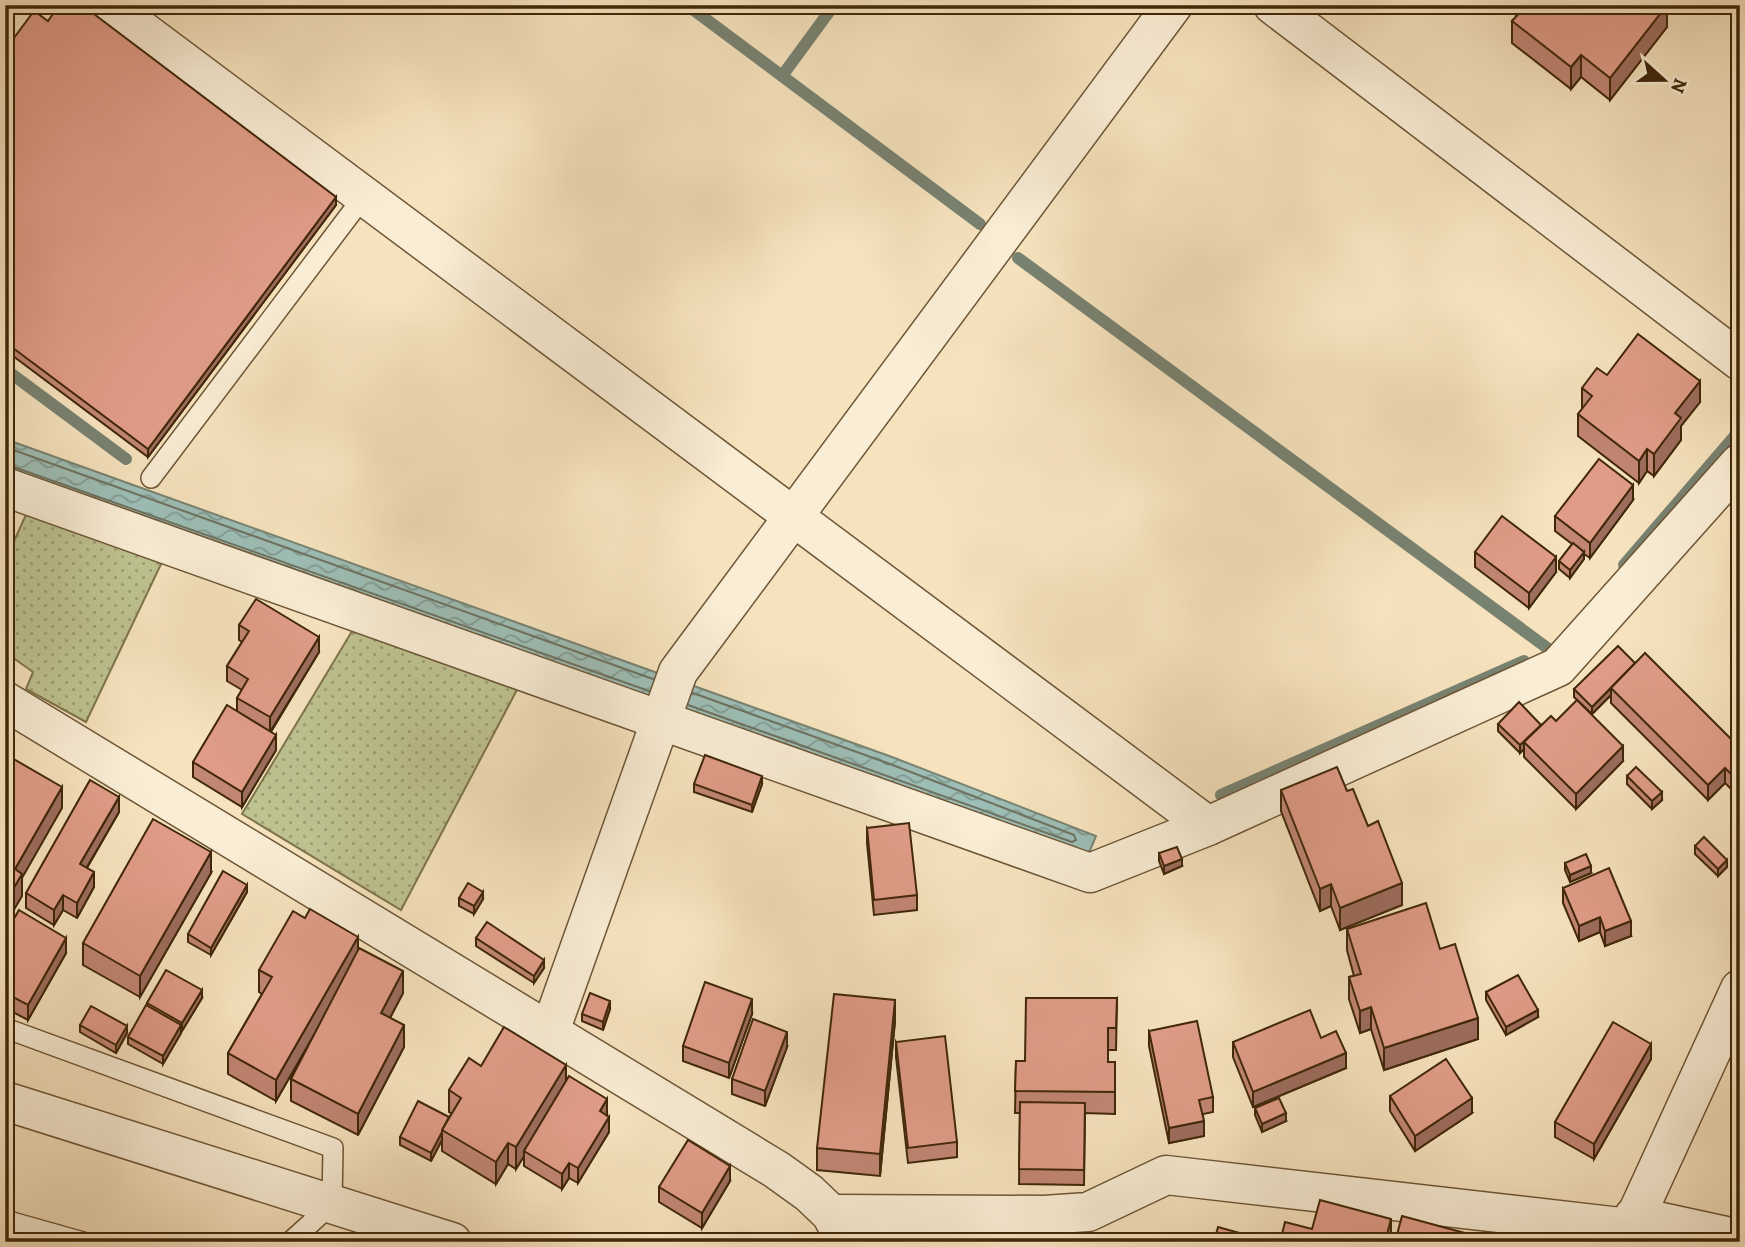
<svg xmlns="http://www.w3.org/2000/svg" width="1745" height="1247" viewBox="0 0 1745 1247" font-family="Alegreya,serif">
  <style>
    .grass { fill: url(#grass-dots); stroke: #7f754c; stroke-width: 2 }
    .water { fill: url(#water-waves); stroke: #788271; stroke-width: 2 }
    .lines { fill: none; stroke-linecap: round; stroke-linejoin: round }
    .shore { stroke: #6e7260; stroke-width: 2 }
    .stream { stroke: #788271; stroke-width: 12 }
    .service-casing { stroke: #6e5636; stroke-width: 22 }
    .minor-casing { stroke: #6e5636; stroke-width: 41 }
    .tertiary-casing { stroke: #6e5636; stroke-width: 41 }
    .service { stroke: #f9edd5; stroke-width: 19 }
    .minor { stroke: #f9edd5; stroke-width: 38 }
    .tertiary { stroke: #f9edd5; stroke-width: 38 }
    .wall { fill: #c18674; stroke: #402709; stroke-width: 2 }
    .shaded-wall { fill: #9d6d5e; stroke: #402709; stroke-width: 2 }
    .building { fill: #e09c87; stroke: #402709; stroke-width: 2 }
  </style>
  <defs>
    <pattern id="grass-dots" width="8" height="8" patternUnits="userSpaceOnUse" patternTransform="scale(1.75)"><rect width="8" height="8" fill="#bec390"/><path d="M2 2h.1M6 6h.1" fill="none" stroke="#9c9e74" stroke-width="1.8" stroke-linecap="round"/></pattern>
    <pattern id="water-waves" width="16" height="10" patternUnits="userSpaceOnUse" patternTransform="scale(1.75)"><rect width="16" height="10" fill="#9dbeb6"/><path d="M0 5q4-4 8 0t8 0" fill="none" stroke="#819a92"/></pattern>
  </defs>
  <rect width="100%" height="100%" fill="#f6e3be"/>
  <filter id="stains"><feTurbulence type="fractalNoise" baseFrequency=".00286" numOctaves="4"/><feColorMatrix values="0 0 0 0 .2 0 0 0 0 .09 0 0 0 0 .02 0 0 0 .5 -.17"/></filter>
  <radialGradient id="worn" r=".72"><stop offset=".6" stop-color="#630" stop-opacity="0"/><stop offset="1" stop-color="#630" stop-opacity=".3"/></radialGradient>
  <g class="grass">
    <path d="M29,508L162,562L86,722L26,689L33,672L5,652V561Z"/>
    <path d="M354,628L520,684L401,910L242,814Z"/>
  </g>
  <path class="water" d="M5,439L892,757L1096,836L1088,855L5,470Z"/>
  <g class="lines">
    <g class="shore">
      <path d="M5,447L653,679"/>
      <path d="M5,464L649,691"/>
      <path d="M688,705L1072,842L1076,840L1074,835L890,764L693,693"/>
    </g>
    <g class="stream">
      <path d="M687,5L980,224"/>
      <path d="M782,76L834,5"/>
      <path d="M1018,258L1550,650"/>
      <path d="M5,369L126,459"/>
      <path d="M1624,565L1740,430"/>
      <path d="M1221,795L1524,661"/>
    </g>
    <defs>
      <g id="service">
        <path d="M151,478L364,196"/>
        <path d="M5,1028L333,1148L332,1204L290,1242"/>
        <path d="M5,1220L83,1242"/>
      </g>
      <g id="minor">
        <path d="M108,5L1208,826"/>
        <path d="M5,487L1090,873L1208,826L1558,667L1740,463"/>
        <path d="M550,1031L678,672L1173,5"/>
        <path d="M831,1214L1044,1215L1088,1212L1166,1175L1629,1228"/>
        <path d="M1634,1216L1740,1239"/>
      </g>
      <g id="tertiary">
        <path d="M1273,5L1740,361"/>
        <path d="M5,701L777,1170L809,1193L831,1214L846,1242"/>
        <path d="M5,1101L452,1242"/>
        <path d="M1624,1242L1740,989"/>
      </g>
    </defs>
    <use href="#service" class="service-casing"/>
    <use href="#minor" class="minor-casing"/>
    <use href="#tertiary" class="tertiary-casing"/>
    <use href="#service" class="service"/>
    <use href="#minor" class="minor"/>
    <use href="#tertiary" class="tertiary"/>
  </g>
  <g class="wall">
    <path d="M1516,5H1667V27L1610,100L1581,77L1571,89L1512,43V21L1516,17Z"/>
    <path d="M48,21L336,205L148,457L5,350V50Z"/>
    <path d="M1607,375L1700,402L1681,426V440L1654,476L1647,471L1639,483L1578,436V414L1582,409V388Z"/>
    <path d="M1740,495V511L1736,508V500Z"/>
    <path d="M1633,500L1590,558L1584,554V559L1570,578L1559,569V561L1572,544L1555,531V516Z"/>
    <path d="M1475,552L1556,572L1529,608L1475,567Z"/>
    <path d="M239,625L319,652L271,732L276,750L242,807L193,777V762L237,711V698L242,690L227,681V666L242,642L239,640Z"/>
    <path d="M1635,663L1740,748L1733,791L1725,783L1708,800L1611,703V695L1592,714L1574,697V689Z"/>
    <path d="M1556,721L1623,761L1576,809L1524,757V749L1520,753L1498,731V724L1541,725Z"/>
    <path d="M1627,776L1662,800L1652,809L1627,784Z"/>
    <path d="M694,784H762L752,812L694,792Z"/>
    <path d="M1281,790L1347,791L1368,826L1402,905L1340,930L1331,906L1320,911L1281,811Z"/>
    <path d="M119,812L87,868L94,887L77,918L63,910L54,925L26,908V893Z"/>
    <path d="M867,828L917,895V910L874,915L867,843Z"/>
    <path d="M1695,846L1727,867L1718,876L1695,854Z"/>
    <path d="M1159,853L1182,866L1164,874L1159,861Z"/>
    <path d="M1565,863L1591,873L1570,882L1565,870Z"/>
    <path d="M211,873L140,997L83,965V943Z"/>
    <path d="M1563,888L1631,936L1605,946L1600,932L1579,941L1563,903Z"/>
    <path d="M247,892L211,955L188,942V934Z"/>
    <path d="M459,898L483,899L474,914L459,906Z"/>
    <path d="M1347,929L1440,949L1478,1039L1384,1070L1371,1029L1360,1033L1349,999V977L1354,976L1347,950Z"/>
    <path d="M5,934L66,953L28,1020L5,1008Z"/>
    <path d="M476,938L544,968L534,983L476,946Z"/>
    <path d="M358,950L403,993L390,1018L404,1047L358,1135L291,1101V1079L311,1040L276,1101L228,1074V1053L262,994L259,992V970Z"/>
    <path d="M1486,992L1538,1017L1506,1035L1486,1000Z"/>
    <path d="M202,998L182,1031L181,1030V1033L163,1064L128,1044V1037L147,1006V1003Z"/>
    <path d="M1117,998L1116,1050H1108V1062H1115V1114L1085,1113L1084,1185L1019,1184L1020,1113H1015L1016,1061H1025Z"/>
    <path d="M610,1009L603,1030L582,1021V1014Z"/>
    <path d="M752,1014L729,1078L683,1061V1046Z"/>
    <path d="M895,1021L880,1176L817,1170V1148Z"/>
    <path d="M80,1025L127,1033L116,1053L80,1032Z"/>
    <path d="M1149,1031L1213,1097V1112L1203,1114L1204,1136L1169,1143L1149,1046Z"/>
    <path d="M1321,1038L1346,1068L1253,1107L1233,1057V1042Z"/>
    <path d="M896,1042L957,1142V1157L908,1163L896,1057Z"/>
    <path d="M787,1047L765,1106L732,1094V1079Z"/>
    <path d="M1651,1059L1594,1159L1555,1137V1122Z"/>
    <path d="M481,1066L566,1082L607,1114L606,1115L609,1132L578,1183L569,1178L562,1189L524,1166V1156L516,1169L508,1164L496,1184L442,1151V1140L431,1161L400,1145V1137L449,1117L452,1114L449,1112V1090Z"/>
    <path d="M1390,1096L1472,1113L1415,1151L1390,1111Z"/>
    <path d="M1255,1108L1286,1121L1262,1132L1255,1115Z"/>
    <path d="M730,1181L702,1228L659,1202V1187Z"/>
  </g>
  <g class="shaded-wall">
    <path d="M1667,5V27L1610,100V78Z"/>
    <path d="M1581,55V77L1571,89V67Z"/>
    <path d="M336,197V205L148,457V449Z"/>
    <path d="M1700,381V402L1681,426V440L1654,476V454L1675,413Z"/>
    <path d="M1647,449V471L1639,483V461Z"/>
    <path d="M1633,485V500L1590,558V543Z"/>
    <path d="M1584,552V559L1570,578V570Z"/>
    <path d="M1556,557V572L1529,608V593Z"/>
    <path d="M319,637V652L270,732V717Z"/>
    <path d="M1611,688V695L1592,714V707Z"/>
    <path d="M1541,725L1524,742V749L1520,753V745Z"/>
    <path d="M276,735V750L242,807V792Z"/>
    <path d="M1623,746V761L1576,809V794Z"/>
    <path d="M1725,768V783L1708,800V785Z"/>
    <path d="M1740,769V784L1733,791V776Z"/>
    <path d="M762,776V784L752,812V805Z"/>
    <path d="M62,787V808L22,878V896L5,925V903L15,869Z"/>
    <path d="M1662,792V800L1652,809V801Z"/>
    <path d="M119,797V812L80,879V864Z"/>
    <path d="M211,852V873L140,997V976Z"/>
    <path d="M1182,859V866L1164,874V866Z"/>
    <path d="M1727,860V867L1718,876V869Z"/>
    <path d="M1591,866V873L1570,882V875Z"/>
    <path d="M94,872V887L77,918V903Z"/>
    <path d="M1402,883V905L1340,930V908Z"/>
    <path d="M1331,884V906L1320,911V889Z"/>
    <path d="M247,885V892L211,955V948Z"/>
    <path d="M483,892V899L474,914V906Z"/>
    <path d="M63,895V910L54,925V910Z"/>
    <path d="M1600,917V932L1579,941V926Z"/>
    <path d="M1631,921V936L1605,946V931Z"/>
    <path d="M358,937V958L276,1101V1080Z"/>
    <path d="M66,938V953L28,1020V1005Z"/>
    <path d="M544,960V968L534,983V976Z"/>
    <path d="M403,971V993L381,1035V1013Z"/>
    <path d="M202,990V998L182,1031V1023Z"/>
    <path d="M752,999V1014L729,1078V1063Z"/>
    <path d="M895,1000V1021L880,1176V1154Z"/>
    <path d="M610,1001V1009L603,1030V1022Z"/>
    <path d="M1371,1007V1029L1360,1033V1011Z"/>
    <path d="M1538,1010V1017L1506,1035V1027Z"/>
    <path d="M1478,1018V1039L1384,1070V1048Z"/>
    <path d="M181,1025V1033L163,1064V1056Z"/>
    <path d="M404,1025V1047L358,1135V1114Z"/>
    <path d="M127,1026V1033L116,1053V1045Z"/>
    <path d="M787,1032V1047L765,1106V1091Z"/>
    <path d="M1651,1044V1059L1594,1159V1144Z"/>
    <path d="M1346,1053V1068L1253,1107V1092Z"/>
    <path d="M566,1065V1086L524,1151V1156L516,1169V1147Z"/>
    <path d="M1472,1098V1113L1415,1151V1136Z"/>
    <path d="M607,1099V1114L600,1126V1111Z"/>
    <path d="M1286,1113V1121L1262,1132V1124Z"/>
    <path d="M609,1117V1132L578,1183V1168Z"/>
    <path d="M1204,1121V1136L1169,1143V1128Z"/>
    <path d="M442,1132V1140L431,1161V1153Z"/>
    <path d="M508,1143V1164L496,1184V1162Z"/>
    <path d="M569,1163V1178L562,1189V1174Z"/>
    <path d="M730,1166V1181L702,1228V1213Z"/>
    <path d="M1391,1219V1242H1385Z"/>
  </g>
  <g class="building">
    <path d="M59,5H82L336,197L148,449L5,342V50L34,11L48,21Z"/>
    <path d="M1518,5H1667L1610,78L1581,55L1571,67L1512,21L1523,9Z"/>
    <path d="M1638,334L1700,381L1675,413L1681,418L1654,454L1647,449L1639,461L1578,414L1592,396L1582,388L1597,368L1607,375Z"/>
    <path d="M1599,459L1633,485L1590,543L1555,516Z"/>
    <path d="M1740,495V503L1736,500Z"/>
    <path d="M1502,516L1556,557L1529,593L1475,552Z"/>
    <path d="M1573,543L1584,552L1570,570L1559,561Z"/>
    <path d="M256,599L319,637L270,717L237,698L248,679L227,666L249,631L239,625Z"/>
    <path d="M1618,646L1635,663L1592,707L1574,689Z"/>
    <path d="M1645,653L1740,748V769L1733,776L1725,768L1708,785L1611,688Z"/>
    <path d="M1577,700L1623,746L1576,794L1524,742L1551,716L1556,721Z"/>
    <path d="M1519,702L1541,725L1520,745L1498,724Z"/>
    <path d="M227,705L276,735L242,792L193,762Z"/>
    <path d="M5,754L62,787L15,869L22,874L5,903Z"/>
    <path d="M705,755L762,776L752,805L694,784Z"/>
    <path d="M1337,767L1347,791L1353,789L1368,826L1378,821L1402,883L1340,908L1331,884L1320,889L1281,790Z"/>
    <path d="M1636,767L1662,792L1652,801L1627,776Z"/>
    <path d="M90,780L119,797L80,864L94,872L77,903L63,895L54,910L26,893Z"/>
    <path d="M153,819L211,852L140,976L83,943Z"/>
    <path d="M909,823L917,895L874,900L867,828Z"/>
    <path d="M1704,837L1727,860L1718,869L1695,846Z"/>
    <path d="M1177,847L1182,859L1164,866L1159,853Z"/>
    <path d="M1586,854L1591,866L1570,875L1565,863Z"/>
    <path d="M1609,868L1631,921L1605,931L1600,917L1579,926L1563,888Z"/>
    <path d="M223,871L247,885L211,948L188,934Z"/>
    <path d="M468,883L483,892L474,906L459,898Z"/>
    <path d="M1426,903L1440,949L1455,944L1478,1018L1384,1048L1371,1007L1360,1011L1349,977L1361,974L1347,929Z"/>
    <path d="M310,909L358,937L276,1080L228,1053L272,977L259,970L293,911L305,918Z"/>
    <path d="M19,910L66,938L28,1005L5,993V934Z"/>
    <path d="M487,922L544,960L534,976L476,938Z"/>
    <path d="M359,948L403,971L381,1013L404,1025L358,1114L291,1079Z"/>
    <path d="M166,970L202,990L182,1023L147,1003Z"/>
    <path d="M1518,975L1538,1010L1506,1027L1486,992Z"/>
    <path d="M705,982L752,999L729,1063L683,1046Z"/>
    <path d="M590,993L610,1001L603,1022L582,1014Z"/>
    <path d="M834,994L895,1000L880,1154L817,1148Z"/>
    <path d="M1026,998H1117L1116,1028H1108V1062H1115V1092L1015,1091L1016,1061H1025Z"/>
    <path d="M146,1005L181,1025L163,1056L128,1037Z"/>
    <path d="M91,1006L127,1026L116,1045L80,1025Z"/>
    <path d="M1310,1010L1321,1038L1336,1031L1346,1053L1253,1092L1233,1042Z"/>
    <path d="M753,1019L787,1032L765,1091L732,1079Z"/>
    <path d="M1197,1021L1213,1097L1199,1100L1204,1121L1169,1128L1149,1031Z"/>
    <path d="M1613,1022L1651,1044L1594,1144L1555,1122Z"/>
    <path d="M504,1027L566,1065L516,1147L508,1143L496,1162L442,1130L461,1098L449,1090L469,1058L481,1066Z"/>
    <path d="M945,1036L957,1142L908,1148L896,1042Z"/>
    <path d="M1446,1059L1472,1098L1415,1136L1390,1096Z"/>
    <path d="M569,1076L607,1099L600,1111L609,1117L578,1168L569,1163L562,1174L524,1151Z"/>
    <path d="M1279,1098L1286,1113L1262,1124L1255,1108Z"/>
    <path d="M418,1101L449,1117L442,1130V1132L431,1153L400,1137Z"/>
    <path d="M1020,1102L1085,1103L1084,1170L1019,1169Z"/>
    <path d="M688,1140L730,1166L702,1213L659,1187Z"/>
    <path d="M1320,1200L1391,1219L1385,1242H1280L1285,1222L1312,1229Z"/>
    <path d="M1402,1216L1498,1242H1395Z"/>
    <path d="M1218,1227L1272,1242H1214Z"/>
    <path d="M1198,1237L1214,1241V1242H1196Z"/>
  </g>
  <rect width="1745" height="1247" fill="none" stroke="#f6e3be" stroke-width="28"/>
  <rect x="7" y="7" width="1731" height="1233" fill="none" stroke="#402709" stroke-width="3.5"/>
  <rect x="14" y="14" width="1717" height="1219" fill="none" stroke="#402709" stroke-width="2"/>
  <g transform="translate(1664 80) rotate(111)" stroke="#f9edd5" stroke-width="5" paint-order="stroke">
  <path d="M0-5L12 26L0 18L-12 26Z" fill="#402709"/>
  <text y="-10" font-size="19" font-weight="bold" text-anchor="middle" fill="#402709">N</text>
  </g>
  <rect width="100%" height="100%" filter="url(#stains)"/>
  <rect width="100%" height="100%" fill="url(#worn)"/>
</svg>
